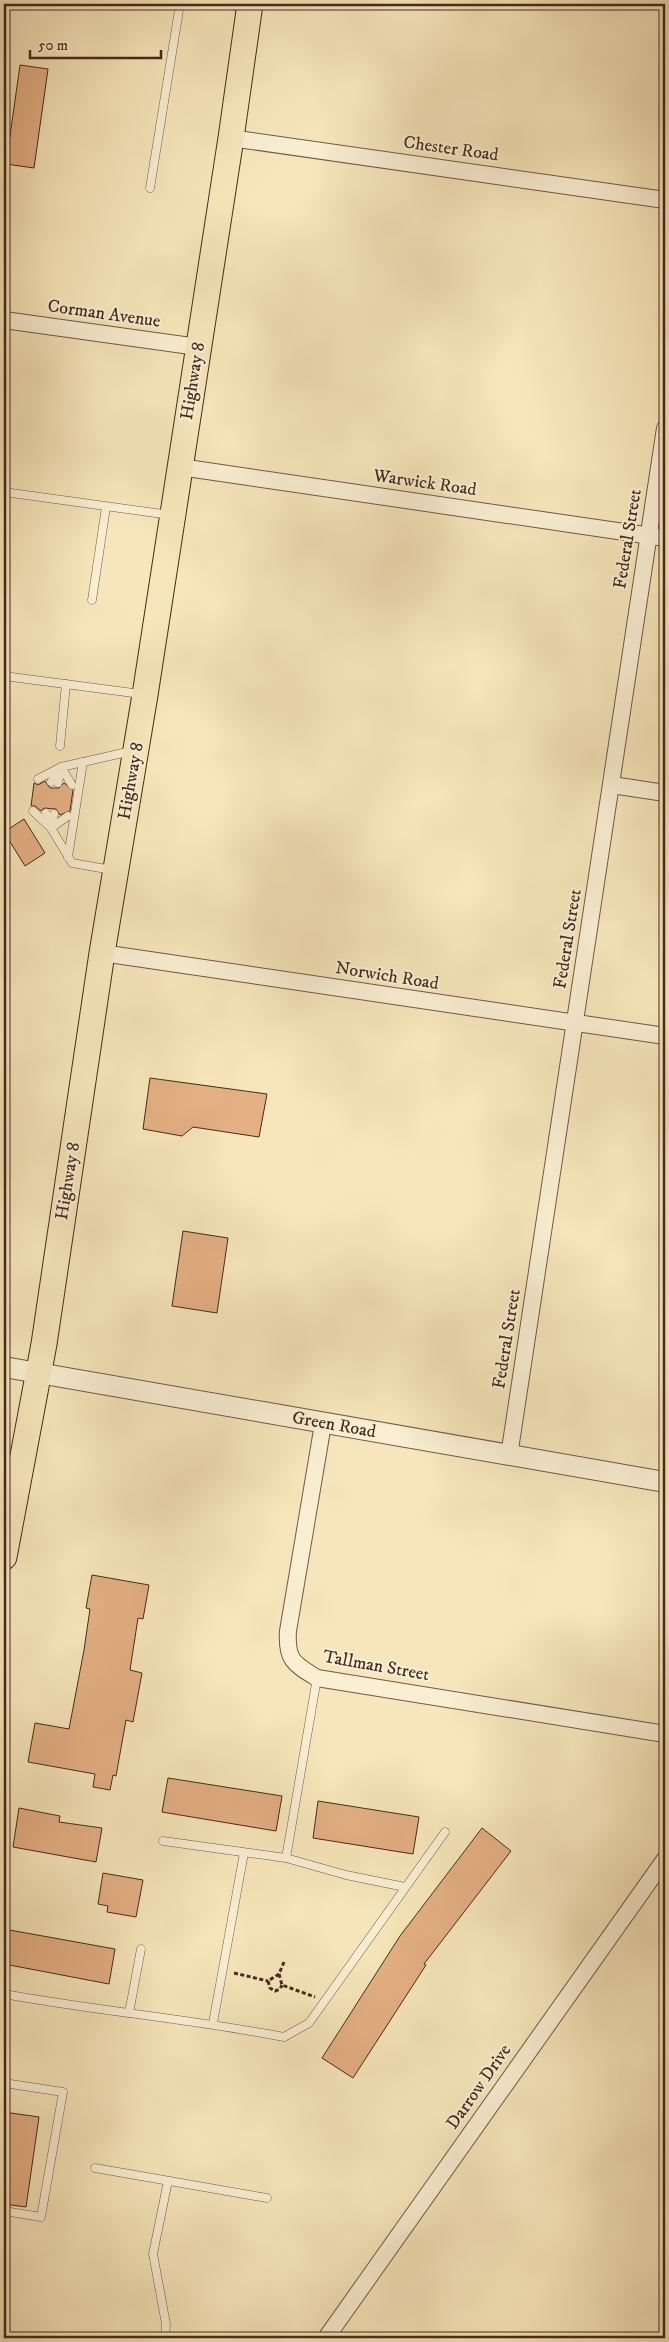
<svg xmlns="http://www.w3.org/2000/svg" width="669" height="2342" viewBox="0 0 669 2342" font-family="'IM FELL DW Pica',serif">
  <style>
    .building { fill: #e4b084; stroke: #462a1e }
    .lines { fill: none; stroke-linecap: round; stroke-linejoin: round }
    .service-casing { stroke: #725945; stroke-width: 9 }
    .minor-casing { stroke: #725945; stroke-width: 18 }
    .tertiary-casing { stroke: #725945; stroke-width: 22 }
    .primary-casing { stroke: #462a1e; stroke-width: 27 }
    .path { stroke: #462a1e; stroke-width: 3; stroke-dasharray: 4 2.5; stroke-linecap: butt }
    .service { stroke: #faefd3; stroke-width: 8 }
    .minor { stroke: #faefd3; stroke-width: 16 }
    .tertiary { stroke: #faefd3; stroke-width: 20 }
    .primary { stroke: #f7e6bb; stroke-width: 25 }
    .labels { text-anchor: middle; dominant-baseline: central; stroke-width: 4; stroke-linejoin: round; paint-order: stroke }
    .street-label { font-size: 18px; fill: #462a1e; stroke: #faefd3 }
  </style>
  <rect width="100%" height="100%" fill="#f7e6bb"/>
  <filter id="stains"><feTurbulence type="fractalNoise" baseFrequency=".004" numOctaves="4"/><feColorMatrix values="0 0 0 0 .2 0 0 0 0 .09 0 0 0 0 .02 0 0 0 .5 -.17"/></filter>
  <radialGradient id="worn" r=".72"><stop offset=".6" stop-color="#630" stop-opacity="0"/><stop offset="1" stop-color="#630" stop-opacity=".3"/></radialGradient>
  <g class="building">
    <path d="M20,65L48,69L34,168L6,164Z"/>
    <path d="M45,781L50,788H59L64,783L73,790L70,811L60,815L56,809L44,808L41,811L35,806H31L34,783L38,785Z"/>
    <path d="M24,819L45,853L25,866L4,832Z"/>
    <path d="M150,1078L267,1094L259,1137L193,1127L182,1136L143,1129Z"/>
    <path d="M183,1231L228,1238L217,1313L172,1306Z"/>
    <path d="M92,1575L149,1585L143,1619L138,1618L130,1670L142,1673L133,1722L126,1720L116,1776L113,1775L110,1790L93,1787L95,1774L28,1762L35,1723L69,1729L84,1650L90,1609L86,1608Z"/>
    <path d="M168,1778L282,1796L276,1831L162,1812Z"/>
    <path d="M318,1801L419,1817L413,1854L313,1838Z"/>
    <path d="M19,1808L60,1816L59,1822L102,1828L96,1862L13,1847Z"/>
    <path d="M482,1828L511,1851L424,1964L426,1965L353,2078L322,2058L400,1936Z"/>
    <path d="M103,1873L143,1880L136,1917L107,1912L108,1906L98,1904Z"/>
    <path d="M4,1929L115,1949L109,1984L4,1964Z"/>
    <path d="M4,2112L39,2117L26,2207L4,2204Z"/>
  </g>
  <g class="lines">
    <defs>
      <g id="service">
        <path d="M150,188L180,4"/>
        <path d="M4,492L170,515"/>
        <path d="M92,600L106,507"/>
        <path d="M4,676L141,694"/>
        <path d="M60,746L66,684"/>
        <path d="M61,767L72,785"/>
        <path d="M38,779L61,767"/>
        <path d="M51,782L60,769"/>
        <path d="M58,783L61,767L132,751"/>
        <path d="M33,811L51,828"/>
        <path d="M46,813L51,826"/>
        <path d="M54,814L51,828L72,863L112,870"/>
        <path d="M51,828L68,816"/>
        <path d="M68,857L83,762"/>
        <path d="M163,1841L286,1858L346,1875L405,1887"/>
        <path d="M286,1858L317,1678"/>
        <path d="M4,1994C97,2011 191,2019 284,2037L309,2023L445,1832"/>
        <path d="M129,2013L141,1949"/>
        <path d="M213,2023L244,1853"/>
        <path d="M4,2083L63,2092L41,2217L4,2211"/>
        <path d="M95,2168L267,2198"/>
        <path d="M165,2338L166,2324L153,2254L168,2181"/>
      </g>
      <g id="minor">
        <path d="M231,138L665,200"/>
        <path d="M4,320L198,347"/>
        <path d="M180,467L665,538"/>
        <path d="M612,785L665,793"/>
        <path d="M102,953L665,1036"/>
        <path d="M323,1424L288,1631C286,1660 294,1664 317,1678L665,1734"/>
        <path d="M509,1456L665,428"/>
        <path d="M326,2338L665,1859"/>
      </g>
      <path id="tertiary" d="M4,1367L665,1482"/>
      <path id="primary" d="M4,1557L44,1344L102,953L145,695L231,138L250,4"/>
    </defs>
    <use href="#service" class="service-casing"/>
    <use href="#minor" class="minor-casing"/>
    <use href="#tertiary" class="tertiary-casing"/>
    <use href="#primary" class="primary-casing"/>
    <g class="path">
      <path d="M284,1962L279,1974L282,1985L315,1997"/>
      <path d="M234,1973L268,1981"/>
      <path d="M279,1974L268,1981L270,1988L275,1991L280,1989L282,1985"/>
    </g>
    <use href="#service" class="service"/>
    <use href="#minor" class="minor"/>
    <use href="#tertiary" class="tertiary"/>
    <use href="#primary" class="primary"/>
  </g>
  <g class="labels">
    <g class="street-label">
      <text transform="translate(451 149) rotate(8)">Chester Road</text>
      <text transform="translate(104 314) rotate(8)">Corman Avenue</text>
      <text transform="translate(193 381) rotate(-81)">Highway 8</text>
      <text transform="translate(425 483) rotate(8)">Warwick Road</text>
      <text transform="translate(628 539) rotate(-81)">Federal Street</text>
      <text transform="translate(131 781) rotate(-80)">Highway 8</text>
      <text transform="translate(568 939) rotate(-81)">Federal Street</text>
      <text transform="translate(387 976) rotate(9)">Norwich Road</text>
      <text transform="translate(68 1181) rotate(-81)">Highway 8</text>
      <text transform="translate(507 1339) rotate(-81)">Federal Street</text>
      <text transform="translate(334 1425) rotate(10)">Green Road</text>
      <text transform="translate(376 1666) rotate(10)">Tallman Street</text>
      <text transform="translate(479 2087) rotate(-55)">Darrow Drive</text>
    </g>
  </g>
  <rect width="669" height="2342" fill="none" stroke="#f7e6bb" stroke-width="20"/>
  <rect x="5" y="5" width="659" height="2332" fill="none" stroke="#462a1e" stroke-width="2.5"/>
  <rect x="10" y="10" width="649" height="2322" fill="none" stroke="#462a1e"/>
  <path d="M30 50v8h131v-8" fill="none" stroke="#462a1e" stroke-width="2.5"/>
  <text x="38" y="50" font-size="15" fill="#462a1e" stroke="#faefd3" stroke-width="4" paint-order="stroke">50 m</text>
  <rect width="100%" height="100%" filter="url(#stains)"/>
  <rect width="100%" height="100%" fill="url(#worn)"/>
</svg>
